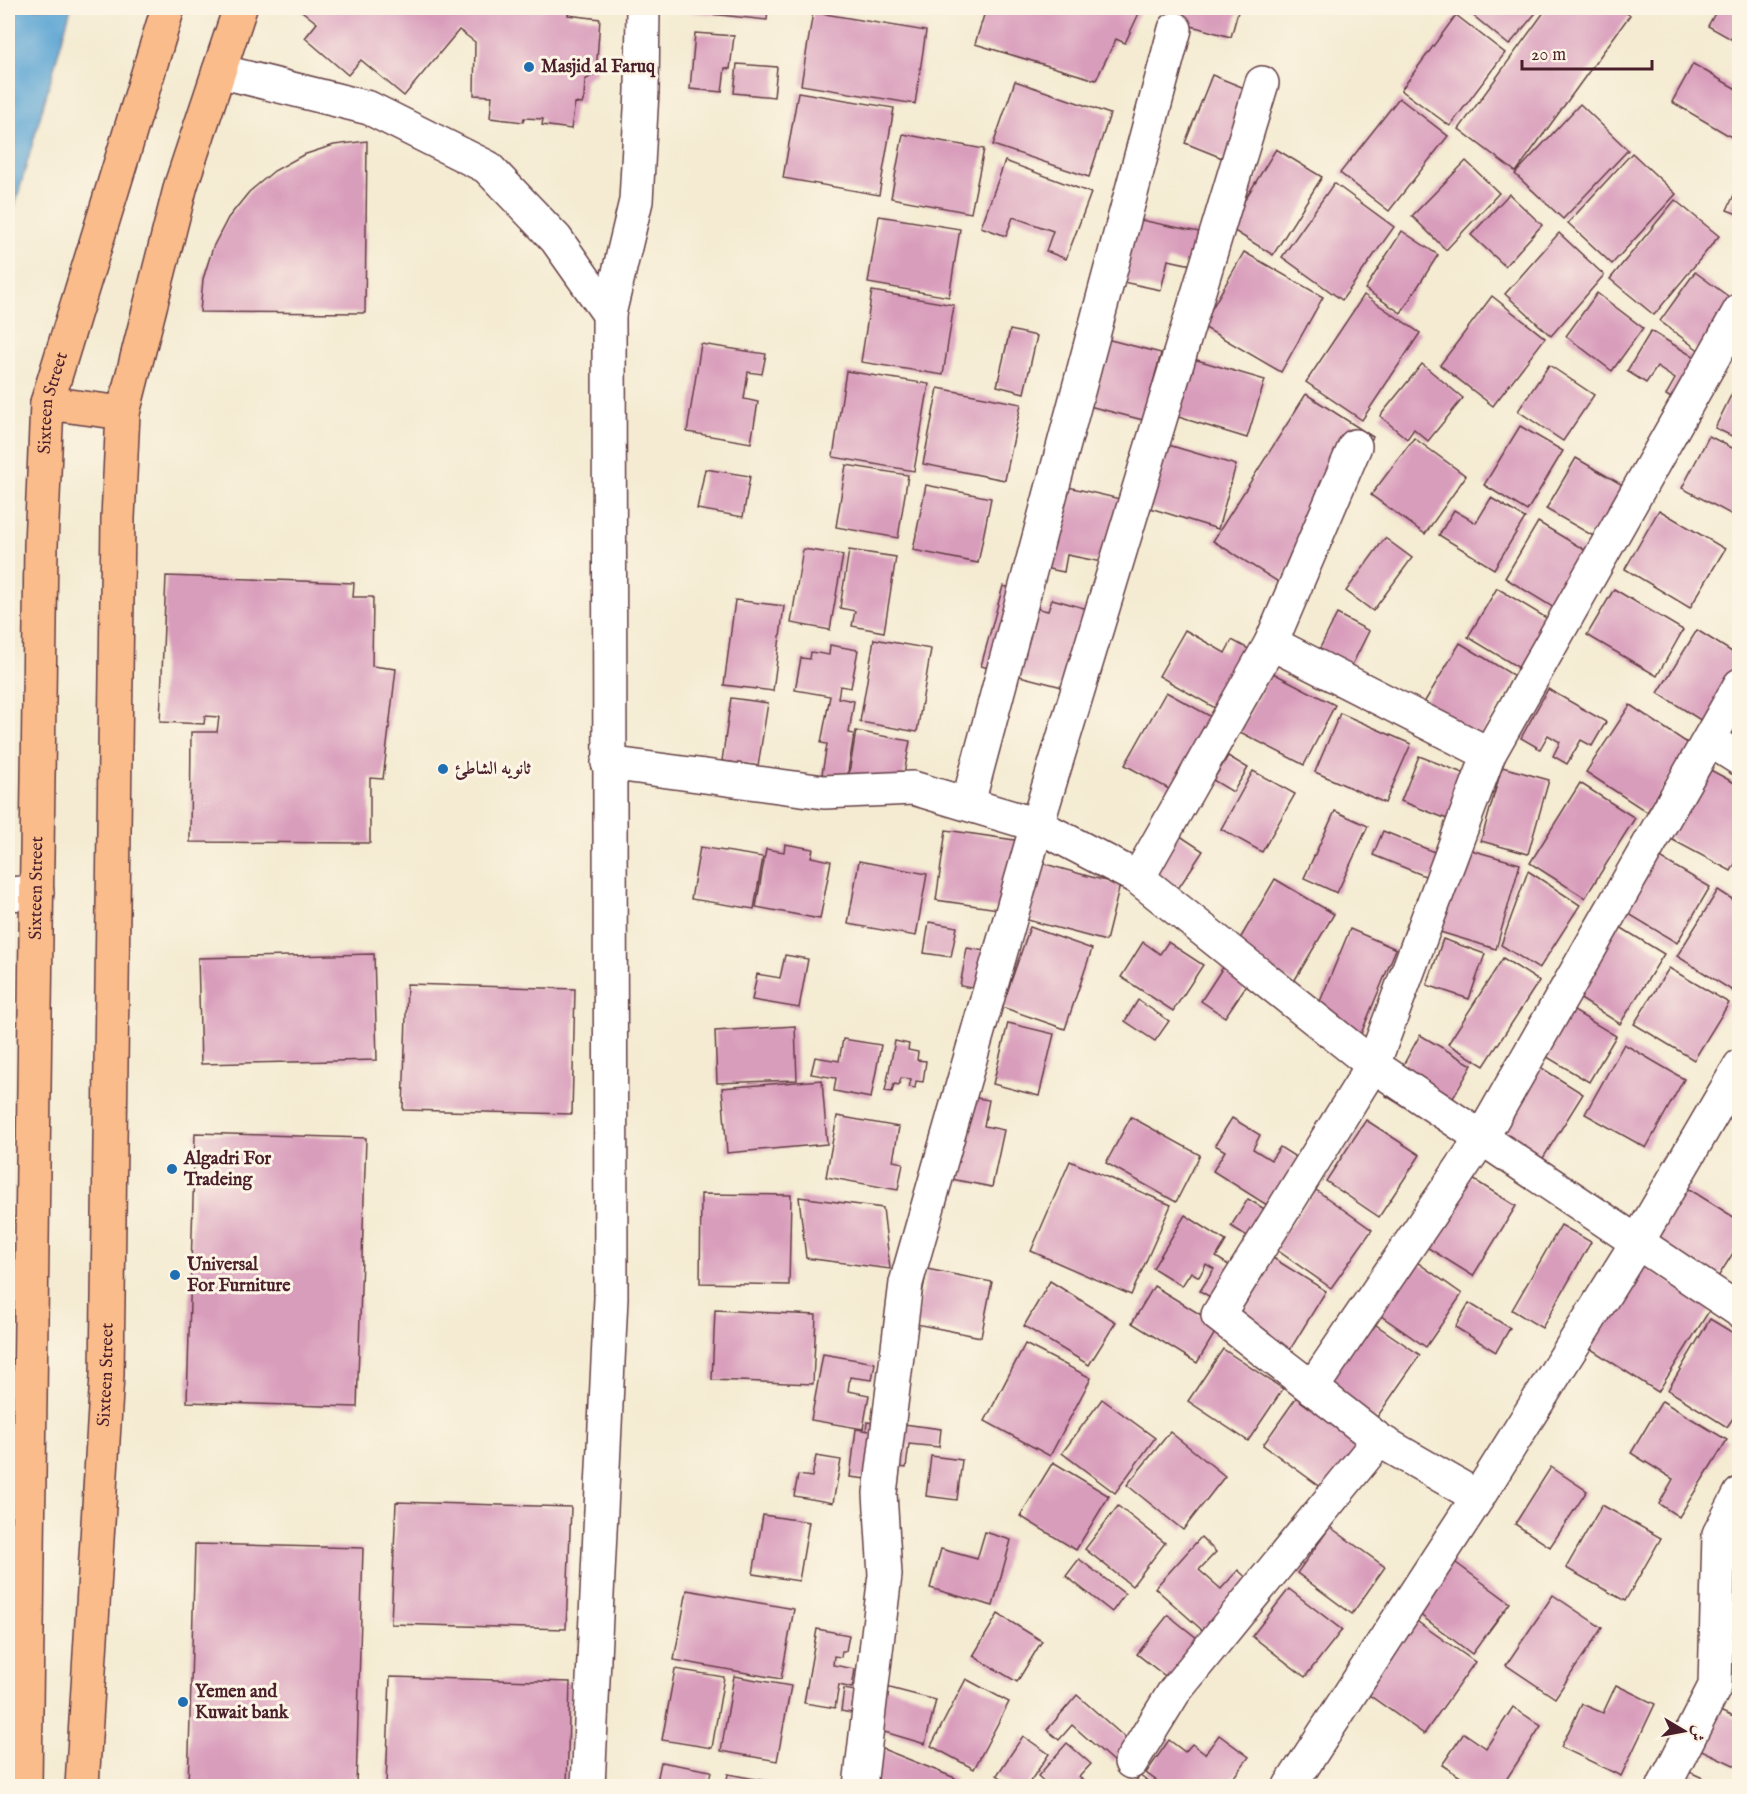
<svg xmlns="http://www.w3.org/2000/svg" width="1747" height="1794" viewBox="0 0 1747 1794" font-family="'IM FELL English',Amiri,serif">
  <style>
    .water { fill: #5da6d4; stroke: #546280; stroke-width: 1.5 }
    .building { fill: #d99dbc }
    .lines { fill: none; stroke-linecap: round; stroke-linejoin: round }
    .minor-casing { stroke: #643e44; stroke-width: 36 }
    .highway-casing { stroke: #643e44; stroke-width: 36 }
    .minor { stroke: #fff; stroke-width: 33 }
    .highway { stroke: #fabc8b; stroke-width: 33 }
    .poi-dot { fill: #1f6fb2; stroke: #fcf5e5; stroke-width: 2 }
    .labels { text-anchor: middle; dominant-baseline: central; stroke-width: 6; stroke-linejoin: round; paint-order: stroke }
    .poi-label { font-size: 18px; font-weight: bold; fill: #4a1f2b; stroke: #fcf5e5; text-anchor: start }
    .street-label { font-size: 18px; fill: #4a1f2b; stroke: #fcf5e5 }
  </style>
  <rect width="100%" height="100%" fill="#fcf5e5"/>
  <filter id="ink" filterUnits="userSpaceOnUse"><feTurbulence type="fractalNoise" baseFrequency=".0167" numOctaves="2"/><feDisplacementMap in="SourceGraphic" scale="12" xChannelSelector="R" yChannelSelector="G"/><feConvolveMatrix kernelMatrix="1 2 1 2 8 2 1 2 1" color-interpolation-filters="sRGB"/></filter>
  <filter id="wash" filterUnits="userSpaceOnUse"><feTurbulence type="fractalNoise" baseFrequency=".008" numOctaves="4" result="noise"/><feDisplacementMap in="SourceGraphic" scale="24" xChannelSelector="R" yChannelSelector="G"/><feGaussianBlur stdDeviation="1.35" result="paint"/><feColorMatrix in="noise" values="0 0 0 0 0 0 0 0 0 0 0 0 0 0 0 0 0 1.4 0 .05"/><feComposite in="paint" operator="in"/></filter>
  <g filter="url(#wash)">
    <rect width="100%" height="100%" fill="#f4ebd2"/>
    <path class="water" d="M8,8H71L8,230Z"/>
    <g id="blocks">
      <g class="building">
        <path d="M298,8H569L568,15L600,19L596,73L585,80L584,98L582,104L575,103L571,129L542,125L543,119L524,118L523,122L490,118L492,96L474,95L475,42L459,30L404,96L361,60L348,75L305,38L317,23Z"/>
        <path d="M693,8H768L767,20L692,12Z"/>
        <path d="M981,8H1138L1141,9L1125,43L1116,39L1096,80L975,44L985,12Z"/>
        <path d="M1181,8H1239L1231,37L1177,22Z"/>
        <path d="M1464,8H1540L1509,45Z"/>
        <path d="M1547,8H1619L1630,15L1516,172L1459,129Z"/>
        <path d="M1718,8H1740V44L1708,26Z"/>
        <path d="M813,12L926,31L915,104L801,85Z"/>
        <path d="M1456,15L1505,53L1450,126L1401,90Z"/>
        <path d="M695,33L734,36L730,69L725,68L722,92L690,89Z"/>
        <path d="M737,64L777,67L774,97L734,93Z"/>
        <path d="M1693,64L1740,91V127L1733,138L1672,102Z"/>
        <path d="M1212,75L1269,98L1242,166L1185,143Z"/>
        <path d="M1015,81L1110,114L1089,177L993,145Z"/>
        <path d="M798,92L894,108L879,195L783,178Z"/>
        <path d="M1399,98L1448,136L1389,211L1340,173Z"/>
        <path d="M1580,104L1628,150L1563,219L1515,174Z"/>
        <path d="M903,134L984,149L971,213L891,198Z"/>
        <path d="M367,141L365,313L200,312L203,279L213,247L228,218L249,192L274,171L303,155L334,145Z"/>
        <path d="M1276,149L1322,177L1273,255L1228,227Z"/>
        <path d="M1632,153L1676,194L1612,264L1568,223Z"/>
        <path d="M1005,161L1091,193L1066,259L1046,251L1053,231L1013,217L1006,236L981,227Z"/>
        <path d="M1466,161L1499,193L1446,250L1412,216Z"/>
        <path d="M1740,182V215L1727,210Z"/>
        <path d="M1334,183L1394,227L1342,300L1282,257Z"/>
        <path d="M1509,194L1542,225L1505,266L1471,235Z"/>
        <path d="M1675,200L1719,236L1654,315L1610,279Z"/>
        <path d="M879,216L960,229L949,297L868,283Z"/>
        <path d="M1131,218L1209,234L1201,267L1168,260L1161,290L1118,281Z"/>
        <path d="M1402,231L1438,255L1401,313L1365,289Z"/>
        <path d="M1559,233L1604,275L1551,336L1505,294Z"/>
        <path d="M1244,252L1323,297L1281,372L1202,326Z"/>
        <path d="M1695,272L1740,305L1709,358L1660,321Z"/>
        <path d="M872,291L954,305L943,375L861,362Z"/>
        <path d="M1597,293L1643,328L1612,371L1566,336Z"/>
        <path d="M1364,295L1420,333L1362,420L1306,382Z"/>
        <path d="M1492,296L1545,338L1493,406L1440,365Z"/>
        <path d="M1010,330L1037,336L1024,393L997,386Z"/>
        <path d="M1651,331L1709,366L1684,406L1666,395L1675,379L1657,367L1646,383L1627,371Z"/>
        <path d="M1079,332L1161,353L1143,420L1062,399Z"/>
        <path d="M701,344L766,354L762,374L748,372L744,399L758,402L751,443L687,432Z"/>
        <path d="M1180,355L1265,380L1247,438L1162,412Z"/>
        <path d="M1422,364L1463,398L1428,441L1414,429L1407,439L1380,416Z"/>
        <path d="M1549,365L1594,395L1563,441L1518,411Z"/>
        <path d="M846,371L929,384L914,471L833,457Z"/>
        <path d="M1740,377V440L1715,428Z"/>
        <path d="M938,388L1021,404L1005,480L923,464Z"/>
        <path d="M1306,394L1373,437L1280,583L1213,541Z"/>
        <path d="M1520,426L1563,451L1527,511L1484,485Z"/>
        <path d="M1709,436L1740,452V519L1682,488Z"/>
        <path d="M1414,438L1466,476L1425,534L1371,495Z"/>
        <path d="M1155,441L1236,465L1218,529L1137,504Z"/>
        <path d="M1576,458L1638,494L1609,545L1546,509Z"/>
        <path d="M846,465L908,475L898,538L836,527Z"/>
        <path d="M705,469L750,476L743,517L697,509Z"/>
        <path d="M1051,483L1133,502L1117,565L1067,555L1064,572L1039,567Z"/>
        <path d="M926,485L991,498L978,563L913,550Z"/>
        <path d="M1491,498L1525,518L1494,569L1439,535L1454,510L1476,523Z"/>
        <path d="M1659,510L1725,549L1690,608L1625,569Z"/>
        <path d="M1538,522L1608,564L1574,620L1505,578Z"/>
        <path d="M1385,538L1412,558L1373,611L1346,591Z"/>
        <path d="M803,549L843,555L830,630L791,623Z"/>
        <path d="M849,550L896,557L884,632L852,626L855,611L840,608Z"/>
        <path d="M166,576L354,583L353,597H373L372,666L396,669L383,779L370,778V843L190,842L191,732H217L219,717L205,716L204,724L160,722Z"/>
        <path d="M1003,586L1039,595L1035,608L1048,611L1052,599L1091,610L1070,689L981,666Z"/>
        <path d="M1497,588L1553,622L1524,671L1468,637Z"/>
        <path d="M1614,589L1683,630L1657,676L1587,635Z"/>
        <path d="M735,600L784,606L773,691L724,685Z"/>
        <path d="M1337,614L1369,631L1346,677L1314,660Z"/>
        <path d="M1185,630L1225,653L1232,640L1269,660L1236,720L1159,676Z"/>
        <path d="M1697,630L1740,657V685L1713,728L1658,693Z"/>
        <path d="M874,639L931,649L917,732L860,722Z"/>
        <path d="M1460,643L1516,677L1472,750L1416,716Z"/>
        <path d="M830,645L858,650L851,688L840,686L838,698L854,701L849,733L854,734L847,778L822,774L827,744L821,743L830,696L795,690L801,658L810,659L811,652L829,655Z"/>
        <path d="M1271,672L1335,705L1304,765L1240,732Z"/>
        <path d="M1548,689L1606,722L1592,746L1581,740L1567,764L1553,756L1560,742L1548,735L1540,749L1521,738Z"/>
        <path d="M1166,692L1228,726L1187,799L1125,765Z"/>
        <path d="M731,698L768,703L758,766L722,761Z"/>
        <path d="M1630,705L1692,746L1647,812L1586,772Z"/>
        <path d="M1340,713L1411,744L1385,803L1315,772Z"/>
        <path d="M856,731L910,741L900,796L847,786Z"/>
        <path d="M1228,756L1248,768L1233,792L1213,780Z"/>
        <path d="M1419,756L1473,777L1455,822L1401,801Z"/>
        <path d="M1502,767L1549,780L1528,854L1481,841Z"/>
        <path d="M1705,767L1740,786V854L1731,871L1667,837Z"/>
        <path d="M1253,771L1295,794L1262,852L1221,829Z"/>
        <path d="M1580,783L1635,818L1585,898L1530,863Z"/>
        <path d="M1335,811L1368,826L1337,893L1304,878Z"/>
        <path d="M1162,824L1203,851L1166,907L1124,879Z"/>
        <path d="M946,830L1021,841L1012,911L936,900Z"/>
        <path d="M1383,831L1444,856L1435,880L1373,855Z"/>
        <path d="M785,844L813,849L811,857L831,861L820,919L756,907L766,849L784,852Z"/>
        <path d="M700,847L763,857L754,909L691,899Z"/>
        <path d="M1464,848L1520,864L1496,949L1440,932Z"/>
        <path d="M1652,853L1710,887L1677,943L1619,908Z"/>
        <path d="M859,861L927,874L916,936L848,924Z"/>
        <path d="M1038,862L1120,885L1106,941L1024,919Z"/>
        <path d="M1528,871L1580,905L1539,969L1501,945Z"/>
        <path d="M1275,879L1334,914L1293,983L1234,949Z"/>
        <path d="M1718,890L1740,904V987L1736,993L1677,956Z"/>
        <path d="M1607,919L1664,954L1620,1024L1565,989Z"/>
        <path d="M929,922L957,927L951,957L924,953Z"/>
        <path d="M1030,927L1092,949L1065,1029L1002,1007Z"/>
        <path d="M1350,929L1396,949L1360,1036L1314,1016Z"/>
        <path d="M1443,939L1485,954L1469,999L1427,985Z"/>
        <path d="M1143,942L1160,954L1168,942L1203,965L1173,1011L1121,977Z"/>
        <path d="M967,948L991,952L985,990L960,986Z"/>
        <path d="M374,954L377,1060L201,1064L198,958Z"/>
        <path d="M785,955L808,959L799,1008L752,1000L757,974L780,978Z"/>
        <path d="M1229,958L1262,980L1254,991L1246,986L1225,1017L1201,1001Z"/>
        <path d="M1503,958L1539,981L1484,1066L1448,1044Z"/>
        <path d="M1669,968L1729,1003L1694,1060L1634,1024Z"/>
        <path d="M407,984L575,989L572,1114L403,1110Z"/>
        <path d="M1138,1000L1169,1021L1155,1041L1125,1021Z"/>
        <path d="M1559,1002L1616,1036L1589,1082L1532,1048Z"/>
        <path d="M1008,1023L1054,1034L1039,1096L993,1084Z"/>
        <path d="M795,1026L797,1080L717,1083L715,1031Z"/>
        <path d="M1420,1035L1472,1065L1437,1126L1386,1096Z"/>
        <path d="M843,1039L881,1045L871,1098L834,1091L836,1078L811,1074L815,1057L839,1061Z"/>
        <path d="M895,1041L909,1044L908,1050L918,1052L917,1060L926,1061L923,1082L916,1081L915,1088L909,1087L911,1079L901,1078L899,1085L894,1084L892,1092L885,1091Z"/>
        <path d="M1624,1044L1684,1079L1646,1148L1585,1114Z"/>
        <path d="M1529,1060L1583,1094L1535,1171L1480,1137Z"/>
        <path d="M822,1080L827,1144L727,1153L722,1088Z"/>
        <path d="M948,1093L989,1100L984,1126L1004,1130L992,1187L931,1175Z"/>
        <path d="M837,1116L899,1127L893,1161L903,1163L898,1190L826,1177Z"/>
        <path d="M1131,1117L1200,1155L1176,1202L1106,1163Z"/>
        <path d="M1232,1118L1260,1135L1253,1149L1271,1160L1280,1147L1299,1159L1270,1207L1213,1171L1225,1151L1215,1145Z"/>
        <path d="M1366,1120L1420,1155L1379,1217L1326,1181Z"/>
        <path d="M195,1133L366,1138L357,1407L187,1402Z"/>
        <path d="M1070,1161L1171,1205L1131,1295L1031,1251Z"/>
        <path d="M1460,1171L1516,1206L1473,1276L1417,1241Z"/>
        <path d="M1665,1174L1740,1221V1242L1713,1285L1628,1234Z"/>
        <path d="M1316,1190L1372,1230L1331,1288L1274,1248Z"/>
        <path d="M701,1194L791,1195L789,1285L700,1283Z"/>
        <path d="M799,1197L883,1208L890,1269L806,1258Z"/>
        <path d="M1248,1199L1284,1221L1268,1249L1231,1226Z"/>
        <path d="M1185,1215L1226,1241L1216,1257L1246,1276L1212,1298L1200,1291L1214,1269L1206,1264L1199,1277L1191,1272L1182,1286L1153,1268Z"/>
        <path d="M1561,1225L1591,1242L1542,1328L1512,1310Z"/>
        <path d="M1397,1248L1462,1294L1426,1347L1361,1302Z"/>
        <path d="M1273,1258L1326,1291L1288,1353L1235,1320Z"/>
        <path d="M1633,1259L1711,1308L1658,1392L1580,1342Z"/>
        <path d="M927,1269L992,1282L981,1337L916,1324Z"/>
        <path d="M1050,1281L1116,1322L1089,1365L1024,1326Z"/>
        <path d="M1154,1286L1219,1326L1197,1363L1132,1323Z"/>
        <path d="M1469,1303L1510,1328L1496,1352L1455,1327Z"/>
        <path d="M715,1310L816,1315L813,1384L712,1380Z"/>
        <path d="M1354,1310L1420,1355L1373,1423L1308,1378Z"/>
        <path d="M1710,1319L1740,1337V1408L1727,1427L1668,1390Z"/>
        <path d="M1025,1344L1091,1378L1050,1456L985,1421Z"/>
        <path d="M1223,1349L1283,1389L1248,1441L1188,1401Z"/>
        <path d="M823,1354L875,1363L872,1380L850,1377L848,1391L869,1395L863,1429L811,1420Z"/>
        <path d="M1303,1388L1370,1435L1329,1493L1263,1445Z"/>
        <path d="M1102,1399L1155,1438L1115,1493L1062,1453Z"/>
        <path d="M1662,1401L1727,1440L1679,1517L1659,1504L1673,1479L1631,1453Z"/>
        <path d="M867,1422L890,1425L883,1481L850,1477L856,1429L869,1431L866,1430Z"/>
        <path d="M896,1423L941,1429L939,1447L909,1444L906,1468L890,1466Z"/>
        <path d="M1170,1432L1225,1476L1183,1530L1127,1485Z"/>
        <path d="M816,1456L841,1460L833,1503L794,1496L798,1475L812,1477Z"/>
        <path d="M931,1456L962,1460L957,1500L926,1496Z"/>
        <path d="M1053,1462L1109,1496L1076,1550L1020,1516Z"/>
        <path d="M1551,1467L1587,1491L1550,1547L1515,1524Z"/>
        <path d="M396,1502L571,1507L566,1629L391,1624Z"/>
        <path d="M1602,1505L1661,1538L1625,1601L1566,1568Z"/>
        <path d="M1118,1506L1165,1543L1132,1586L1085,1549Z"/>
        <path d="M763,1515L809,1522L799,1581L753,1574Z"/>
        <path d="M1330,1527L1385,1567L1352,1614L1297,1573Z"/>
        <path d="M985,1532L1011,1540L993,1606L930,1588L941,1549L977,1559Z"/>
        <path d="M1201,1537L1216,1552L1199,1570L1221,1589L1238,1570L1257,1588L1212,1639L1155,1588Z"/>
        <path d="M195,1544L363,1548L356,1786H188Z"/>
        <path d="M1448,1557L1510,1603L1472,1654L1410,1607Z"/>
        <path d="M1079,1559L1125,1594L1112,1612L1066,1576Z"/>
        <path d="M1740,1568V1636L1730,1630L1729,1592Z"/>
        <path d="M1289,1589L1342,1630L1305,1677L1252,1636Z"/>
        <path d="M687,1590L794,1609L781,1679L674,1660Z"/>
        <path d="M1553,1595L1602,1628L1555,1698L1506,1665Z"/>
        <path d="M1405,1613L1475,1662L1424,1734L1355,1685Z"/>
        <path d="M998,1614L1042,1641L1017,1682L973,1656Z"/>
        <path d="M1168,1615L1208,1647L1178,1686L1137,1654Z"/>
        <path d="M817,1629L849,1635L846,1651H842L841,1657L834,1656L833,1665L855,1669L852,1688L839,1685L835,1708L804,1703Z"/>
        <path d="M675,1669L724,1677L712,1748L662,1740Z"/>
        <path d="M734,1676L791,1686L777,1761L721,1751Z"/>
        <path d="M390,1677L570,1682L567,1786H386Z"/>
        <path d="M966,1679L1009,1702L974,1769L931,1746Z"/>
        <path d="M867,1682L936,1700L925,1744L871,1728Z"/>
        <path d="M1616,1685L1655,1704L1621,1776L1561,1747L1582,1704L1603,1713Z"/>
        <path d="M844,1689L855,1691L851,1713L841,1711Z"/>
        <path d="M1077,1695L1130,1742L1114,1762L1072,1725L1059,1740L1047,1730Z"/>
        <path d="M1513,1707L1541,1726L1502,1786H1474L1442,1765L1464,1733L1486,1748Z"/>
        <path d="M1713,1708L1740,1720V1768L1695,1747Z"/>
        <path d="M1219,1735L1249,1757L1227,1786H1164L1146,1773L1169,1740L1185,1752L1192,1744L1205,1754Z"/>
        <path d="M1023,1736L1049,1754L1027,1786H1013L997,1775Z"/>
        <path d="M1067,1743L1091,1764L1079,1777L1090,1786H1049L1038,1776Z"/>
        <path d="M878,1747L955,1778L951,1786H862Z"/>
        <path d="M661,1762L711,1771L708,1786H656Z"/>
        <path d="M1679,1767L1720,1786H1669Z"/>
        <path d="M728,1774L771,1782V1786H726Z"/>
        <path d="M1140,1776L1155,1786H1132Z"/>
      </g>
    </g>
  </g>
  <g filter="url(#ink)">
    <use href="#blocks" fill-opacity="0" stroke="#643e44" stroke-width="1.5"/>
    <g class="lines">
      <defs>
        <g id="minor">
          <path d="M219,71L369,108L487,167L556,239L609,314L611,1298L588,1786"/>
          <path d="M609,314L636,201L642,91L643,8"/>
          <path d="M1271,643L1489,754"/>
          <path d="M1710,740L1740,759"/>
          <path d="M608,763L824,792L913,788L1037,825L1138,878L1373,1065L1740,1311"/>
          <path d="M968,803L1175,29"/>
          <path d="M1138,878L1271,643L1355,446"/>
          <path d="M8,894L37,892"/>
          <path d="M1312,1388L1481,1139L1740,685"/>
          <path d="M1478,1497L1379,1440L1218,1315L1373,1065L1489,754L1740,310"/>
          <path d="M1131,1762L1174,1692L1379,1440"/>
          <path d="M860,1786L885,1575L880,1493L906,1283L1037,825L1262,83"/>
          <path d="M1290,1786L1478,1497L1638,1241L1740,1066"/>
          <path d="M1664,1786L1715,1686L1719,1534L1740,1494"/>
        </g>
        <g id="highway">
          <path d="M47,403L123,413"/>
          <path id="s1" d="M25,1786L41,545L47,403L168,8"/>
          <path id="s2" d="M82,1786L107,1375L118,518L123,413L181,185L240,8"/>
        </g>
      </defs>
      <use href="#minor" class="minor-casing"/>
      <use href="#highway" class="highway-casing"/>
      <use href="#minor" class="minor"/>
      <use href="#highway" class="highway"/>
    </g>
  </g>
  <g class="poi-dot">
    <circle cx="529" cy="67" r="6"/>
    <circle cx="443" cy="769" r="6"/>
    <circle cx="172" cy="1169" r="6"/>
    <circle cx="175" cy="1275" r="6"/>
    <circle cx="183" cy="1702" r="6"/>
  </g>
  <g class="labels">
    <g class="poi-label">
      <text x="541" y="67">Masjid al Faruq</text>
      <text x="455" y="769">ثانويه الشاطئ</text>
      <text x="184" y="1159">Algadri For<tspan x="184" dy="21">Tradeing</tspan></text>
      <text x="187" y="1265">Universal<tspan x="187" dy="21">For Furniture</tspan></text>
      <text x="195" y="1692">Yemen and<tspan x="195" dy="21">Kuwait bank</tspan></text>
    </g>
    <g class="street-label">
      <text stroke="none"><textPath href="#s1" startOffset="1384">Sixteen Street</textPath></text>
      <text stroke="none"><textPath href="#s1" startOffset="898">Sixteen Street</textPath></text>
      <text stroke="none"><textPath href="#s2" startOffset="412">Sixteen Street</textPath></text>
    </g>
  </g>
  <rect width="1747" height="1794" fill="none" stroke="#fcf5e5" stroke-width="30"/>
  <g transform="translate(1684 1731) rotate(100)" stroke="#fcf5e5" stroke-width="4.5" paint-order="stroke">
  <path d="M0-4.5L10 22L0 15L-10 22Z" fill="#4a1f2b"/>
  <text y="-9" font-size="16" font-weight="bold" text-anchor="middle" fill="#4a1f2b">ش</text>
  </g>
  <path d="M1522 60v9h130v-9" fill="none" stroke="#4a1f2b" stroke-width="3"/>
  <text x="1531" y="60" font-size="18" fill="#4a1f2b" stroke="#fcf5e5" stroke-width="4.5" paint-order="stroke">20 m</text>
</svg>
